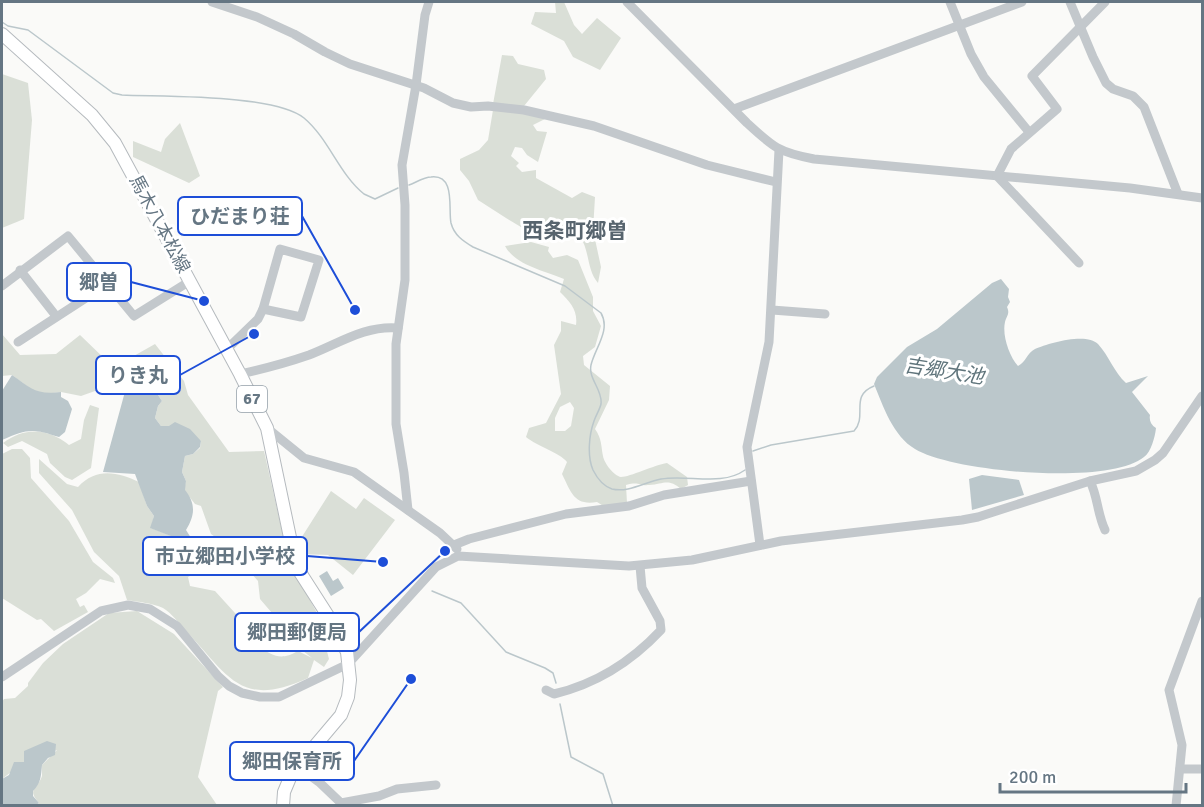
<svg xmlns="http://www.w3.org/2000/svg" width="1204" height="807" viewBox="0 0 1204 807" font-family="Signika,'Noto Sans JP',sans-serif">
  <style>
    .green { fill: #dadfd7; fill-rule: evenodd }
    .water { fill: #bbc7cb }
    .lines { fill: none; stroke-linecap: round; stroke-linejoin: round }
    .stream { stroke: #bbc7cb; stroke-width: 1.5 }
    .major-casing { stroke: #b5babe; stroke-width: 14 }
    .minor { stroke: #c3c8cc; stroke-width: 9 }
    .major { stroke: #fff; stroke-width: 12 }
    .labels { text-anchor: middle; dominant-baseline: central; stroke-width: 6; stroke-linejoin: round; paint-order: stroke }
    .shield { fill: #fff; stroke: #939fa8; stroke-width: 1.5 }
    .shield-label { font-size: 16px; font-weight: bold; fill: #657683 }
    .street-label { font-size: 18px; fill: #657683; stroke: #fff }
    .water-label { font-size: 20px; font-style: italic; fill: #60757c; stroke: #fff }
    .quarter-label { font-size: 21px; font-weight: bold; fill: #57646e; stroke: #fff }
    .leader { fill: none; stroke: #1d4ed8; stroke-width: 2 }
    .callout-dot { fill: #1d4ed8; stroke: #fff; stroke-width: 2 }
    .callout { fill: #fff; stroke: #1d4ed8; stroke-width: 2 }
    .callout-label { font-size: 20px; text-anchor: middle; font-weight: bold; fill: #657683 }
  </style>
  <rect width="100%" height="100%" fill="#fafaf8"/>
  <g class="green">
    <path d="M555,2H564L574,25L582,34L597,18L621,38L600,70L573,57L564,41L531,24L535,12L556,13Z"/>
    <path d="M502,55L513,56L518,64L544,70L546,79L524,106L493,104Z"/>
    <path d="M2,74L28,83L32,120L24,219L2,228Z"/>
    <path d="M493,110L525,113L545,119L533,125L537,131L547,132L538,162L527,155L522,148L515,147L511,156L519,163L516,166L522,172L536,170V178L572,198L582,192L595,197L593,230L601,267L598,283C585,268 591,245 575,231L565,237L536,236L506,218L478,200L469,181L460,170V159L479,150L488,140Z"/>
    <path d="M180,123L200,176L189,183L133,157V141L161,152L165,139Z"/>
    <path d="M531,242L549,247L548,251L553,258L567,255L578,260L593,297V311L601,326L595,347L583,356L584,365L610,386L609,400L595,429C602,439 601,446 603,456C604,463 614,476 621,477C630,477 654,465 667,463L687,477L688,485L681,489C668,478 664,484 649,485C639,486 639,481 626,485L627,503L605,507L597,502C574,506 571,492 562,474L567,462C560,453 537,446 526,437L529,428L546,423L561,394L554,345L561,331V321L576,325C578,310 570,302 560,292L564,279C545,271 515,265 505,246ZM570,402L574,408L571,426L565,431H555V418L560,407Z"/>
    <path d="M2,334L20,355L56,354L80,335L107,361L132,357L155,344L184,381L188,395L229,452L264,451L289,562L317,613L329,659L324,667L314,660L308,678C240,709 229,676 186,631C179,624 172,613 163,608C152,603 139,602 127,600L119,576L94,552L72,510L39,473V459L67,484L78,487C96,467 118,472 139,482L147,506L154,516L151,528L172,536L177,557L187,560L200,571L188,577L190,586L215,591L255,635L257,646C274,656 280,661 298,651L312,658L279,632L278,620L260,599L258,581L250,572L233,562L228,546L211,534L201,506L195,504L184,490L186,481L182,472L185,456L193,454L200,448L201,441L169,426H161L155,418L158,406L162,401L148,380L129,377L124,385L116,383L105,392L95,391L81,396L61,392L45,394L32,390L12,375L2,376Z"/>
    <path d="M90,405L99,408L91,468L72,480L65,477L50,463L47,454L22,441L8,447L3,443C25,427 47,428 69,445L81,439L84,420Z"/>
    <path d="M12,449H22L30,458L31,478L69,521L93,562L113,578L115,583L100,579L86,593L76,599L80,607L84,605L88,612L54,631L41,619L37,620L2,598V454Z"/>
    <path d="M331,491L356,509L364,498L395,520L353,575L328,555L300,554L298,543Z"/>
    <path d="M137,611L174,634L223,687L218,691L198,777L217,805H36L39,803C26,788 38,789 42,776C42,772 42,768 42,765L57,750L24,762L2,779V702L4,699L15,698L28,686V683L43,663L63,644L109,613Z"/>
  </g>
  <g class="water">
    <path d="M1001,279L1009,289L1008,297L1010,302L1007,307C1010,314 1007,315 1005,322C1002,335 1009,356 1018,366C1026,362 1027,353 1035,349C1048,343 1087,332 1098,344C1109,356 1114,372 1126,383L1148,376L1132,392L1150,415C1149,421 1151,425 1156,428C1155,437 1151,452 1144,457C1109,486 952,472 915,449C893,436 883,406 874,384L877,377L907,347L937,329L992,283Z"/>
    <path d="M12,375C32,389 36,395 61,392V397L68,401L72,409L65,432L59,437C32,428 27,429 2,440V391Z"/>
    <path d="M129,377L148,380L162,401L158,406L155,418L161,426H169L175,422L190,429L201,441L200,447L193,454L185,456L182,472L186,481L185,490C196,504 195,515 186,530L198,549L182,555L178,552L179,544L176,538L150,528L154,516L147,506L135,474L103,472Z"/>
    <path d="M982,475L1019,480L1024,495L972,510L969,479Z"/>
    <path d="M327,571L333,581L338,578L344,588L331,596L319,576Z"/>
    <path d="M47,741L56,744L55,755L48,758L42,765C41,776 41,783 33,791V796L39,803L36,805H2V779L9,775L14,762H24V751Z"/>
  </g>
  <g class="lines">
    <g class="stream">
      <path d="M2,22L8,26L28,30L113,93L122,95C163,97 274,94 304,118C329,139 339,174 364,194L375,199L398,188"/>
      <path d="M409,185C415,183 424,177 431,177C456,174 448,209 451,223C454,235 463,241 473,247L565,286L601,313C611,330 595,348 591,365C588,379 603,390 601,404C600,409 596,415 594,421C589,435 587,456 593,470C597,478 603,486 612,489C628,493 645,482 661,479C688,474 721,487 745,470"/>
      <path d="M753,451L771,445L854,431C868,416 849,396 874,386"/>
      <path d="M432,591L461,603L506,652L545,668L553,673L556,683"/>
      <path d="M560,704L571,757L603,774L613,806"/>
    </g>
    <defs>
      <path id="major" d="M2,34L92,115L115,143L240,374L267,428L296,566L330,619L347,652L350,680L348,697L341,715L292,773L284,792L283,806"/>
    </defs>
    <use href="#major" class="major-casing"/>
    <g class="minor">
      <path d="M212,2L257,17L294,34L325,52L350,64L424,88L453,103L471,107L488,106L524,110L594,126L707,165L776,182"/>
      <path d="M627,2L747,123C773,147 778,152 814,159L1130,188L1202,198"/>
      <path d="M950,2L971,54L984,77L1029,132"/>
      <path d="M1070,2L1093,57L1106,83L1113,89L1133,96L1144,107L1178,194"/>
      <path d="M734,109L1022,2"/>
      <path d="M280,249L319,260L301,317L263,309Z"/>
      <path d="M1079,263L997,176L1011,149L1057,109L1032,76L1105,2"/>
      <path d="M20,270L56,316"/>
      <path d="M2,286L68,236L134,316L190,281"/>
      <path d="M772,310L825,314"/>
      <path d="M18,342L106,285"/>
      <path d="M227,349L258,319L263,309"/>
      <path d="M240,374C263,369 286,363 309,355C338,344 365,325 398,328"/>
      <path d="M267,428L304,458L354,472L440,533L457,549"/>
      <path d="M1090,481C1098,497 1097,513 1105,530"/>
      <path d="M408,510L404,473L396,424V344L405,280V205L402,165L416,85L425,15L429,2"/>
      <path d="M454,545L469,539L566,514L629,506L664,495L751,481"/>
      <path d="M760,545L747,447L769,342L779,150"/>
      <path d="M2,677L101,611L128,605L150,609L177,626L218,676L229,686L242,693L260,697H279L348,664L436,567L458,556L629,566L692,560L781,541L962,520L978,517L1090,481L1136,471L1155,460L1163,453L1202,396"/>
      <path d="M546,690L554,694C596,684 632,661 661,630L660,621L642,588L640,566"/>
      <path d="M297,766L319,782L341,803L379,796L397,789L436,785"/>
      <path d="M1180,769H1202"/>
      <path d="M1176,806L1182,745L1169,690L1202,601"/>
    </g>
    <use href="#major" class="major"/>
  </g>
  <g class="labels">
    <rect class="shield" x="237" y="386" width="30" height="26" rx="4.5"/>
    <g class="shield-label">
      <text x="252" y="399">67</text>
    </g>
    <g class="street-label">
      <text transform="translate(160 224) rotate(62)">馬木八本松線</text>
    </g>
    <g class="water-label">
      <text transform="translate(944 371) rotate(9)">吉郷大池</text>
    </g>
    <g class="quarter-label">
      <text x="575" y="231">西条町郷曽</text>
    </g>
  </g>
  <path class="leader" d="M355 310L302 216M204 301L131 282M254 334L180 375M383 562L307 556M445 551L359 632M411 679L354 761"/>
  <g class="callout-dot">
    <circle cx="355" cy="310" r="6"/>
    <circle cx="204" cy="301" r="6"/>
    <circle cx="254" cy="334" r="6"/>
    <circle cx="383" cy="562" r="6"/>
    <circle cx="445" cy="551" r="6"/>
    <circle cx="411" cy="679" r="6"/>
  </g>
  <g class="callout">
    <rect x="178" y="197" width="124" height="38" rx="6"/>
    <rect x="67" y="263" width="64" height="38" rx="6"/>
    <rect x="96" y="356" width="84" height="38" rx="6"/>
    <rect x="143" y="537" width="164" height="38" rx="6"/>
    <rect x="235" y="613" width="124" height="38" rx="6"/>
    <rect x="230" y="742" width="124" height="38" rx="6"/>
  </g>
  <g class="callout-label">
    <text x="240" y="223">ひだまり荘</text>
    <text x="99" y="289">郷曽</text>
    <text x="138" y="382">りき丸</text>
    <text x="225" y="563">市立郷田小学校</text>
    <text x="297" y="639">郷田郵便局</text>
    <text x="292" y="768">郷田保育所</text>
  </g>
  <rect width="1204" height="807" fill="none" stroke="#657683" stroke-width="6"/>
  <path d="M1000 783v9h186v-9" fill="none" stroke="#657683" stroke-width="3"/>
  <text x="1009" y="783" font-size="18" fill="#657683" stroke="#ffffff" stroke-width="4.5" paint-order="stroke">200 m</text>
</svg>
